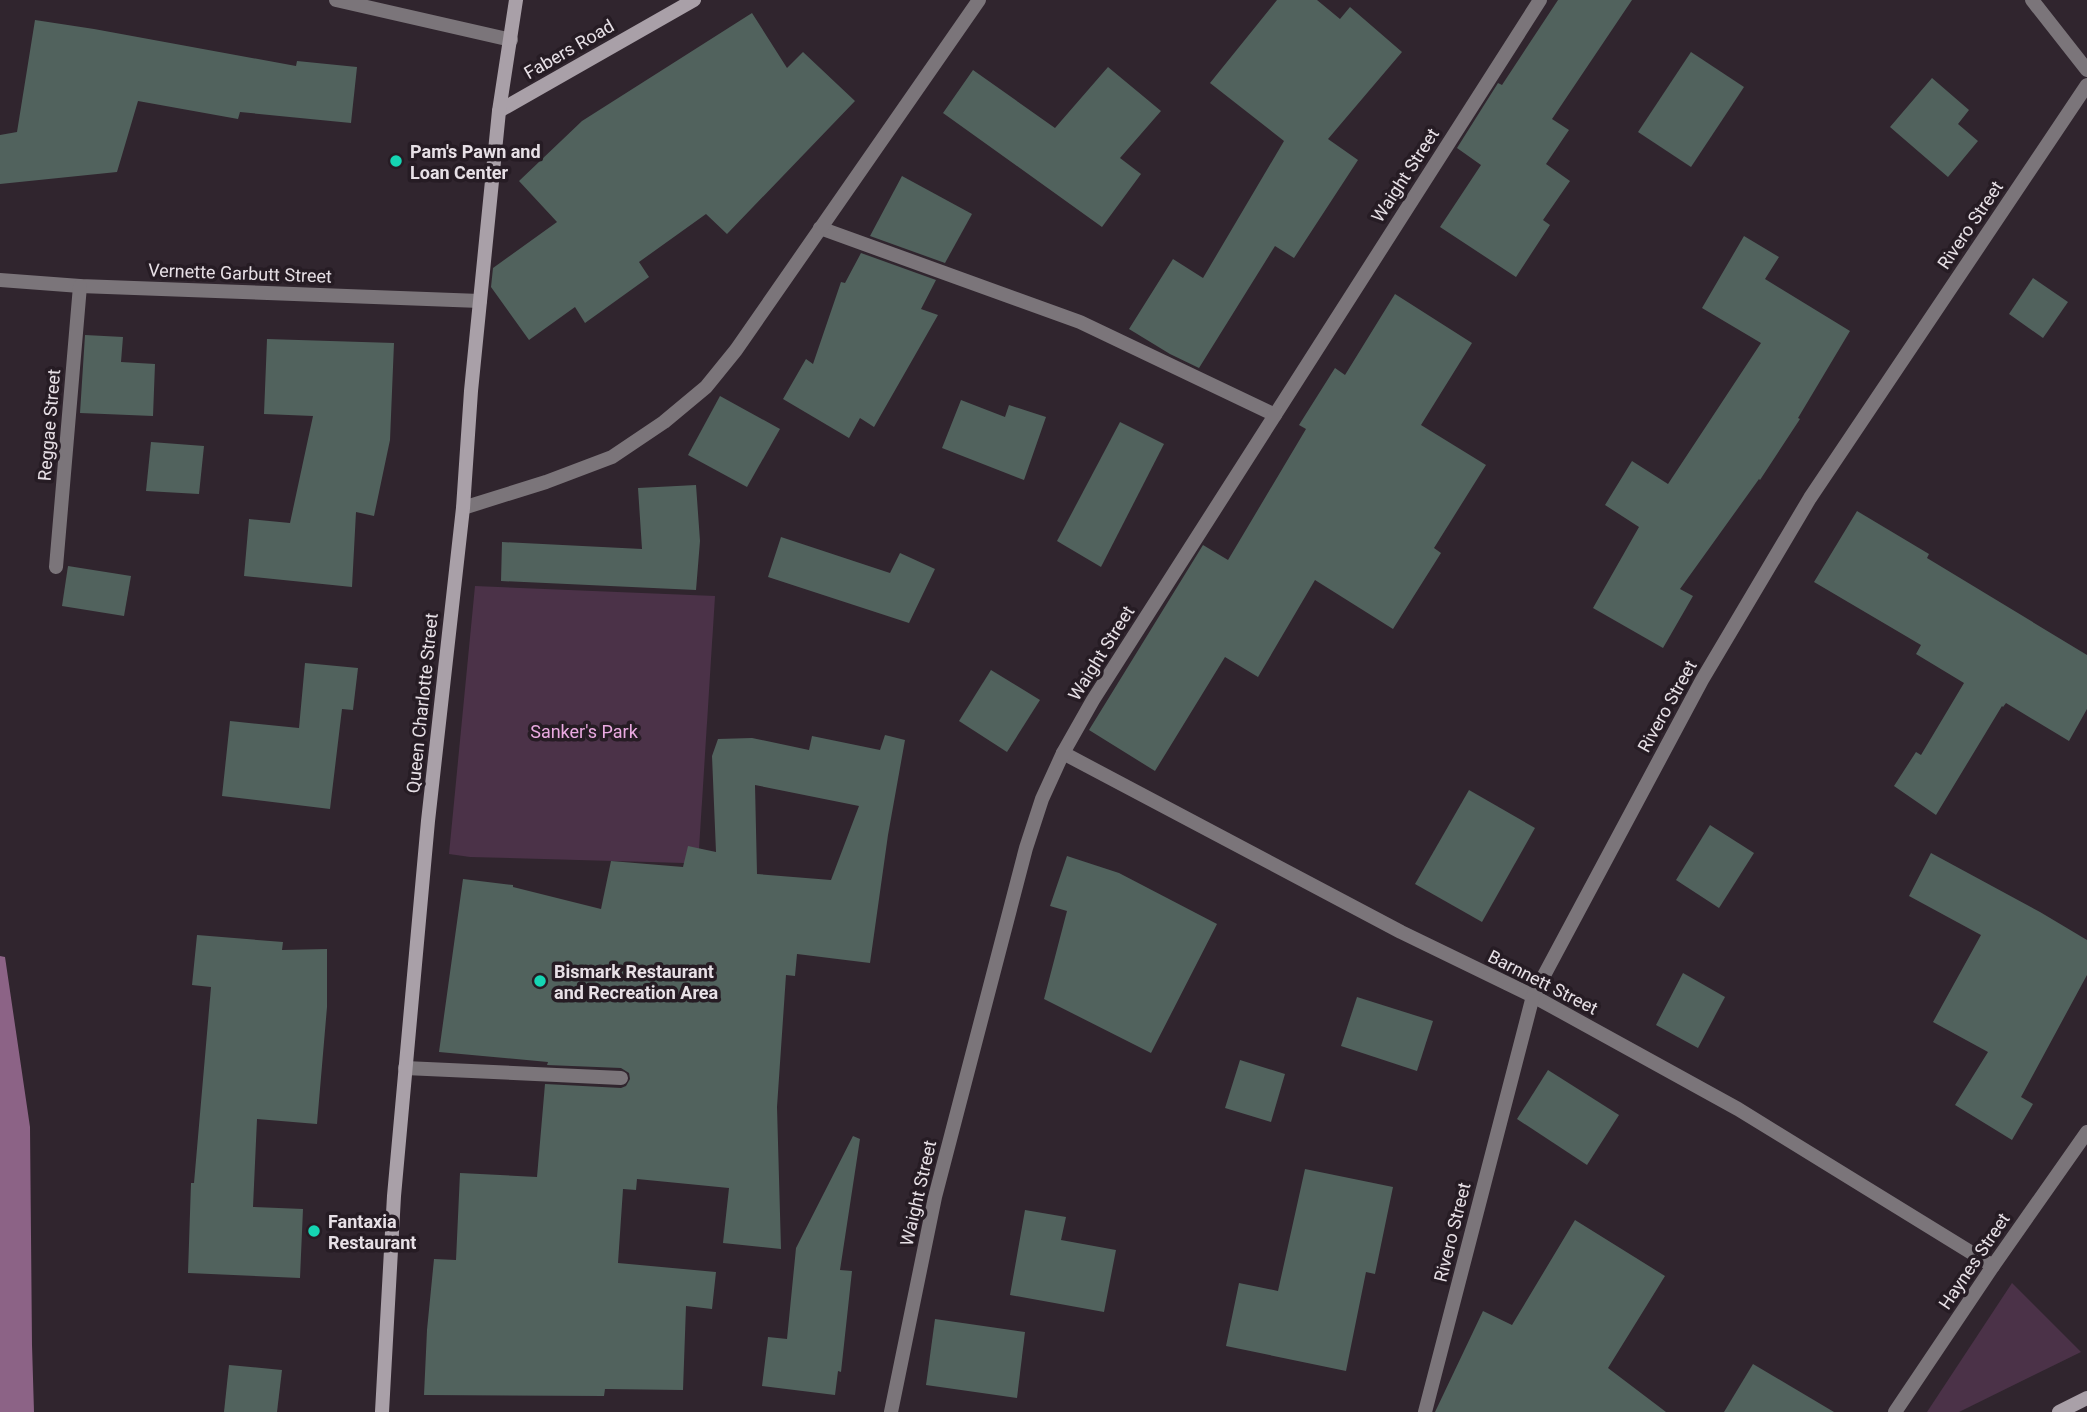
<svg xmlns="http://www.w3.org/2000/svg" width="2087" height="1412" viewBox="0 0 2087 1412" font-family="Roboto,sans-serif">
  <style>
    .green { fill: #4b3248 }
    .water { fill: #8c6386 }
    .building { fill: #51625d; fill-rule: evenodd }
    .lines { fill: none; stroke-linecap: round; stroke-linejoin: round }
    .lane { stroke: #7b757a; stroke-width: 14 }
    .street { stroke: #7b757a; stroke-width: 14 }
    .secondary { stroke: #a9a0a8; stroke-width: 14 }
    .poi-dot { fill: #15d5b3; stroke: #261c24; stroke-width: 2.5 }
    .labels { text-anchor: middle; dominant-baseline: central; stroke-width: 7; stroke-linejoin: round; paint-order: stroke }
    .street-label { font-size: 18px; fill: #e7e0e6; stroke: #261c24 }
    .poi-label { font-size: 18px; font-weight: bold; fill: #e7e0e6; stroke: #261c24; text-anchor: start }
    .park-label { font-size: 18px; fill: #eaaae1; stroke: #261c24 }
  </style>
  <rect width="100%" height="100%" fill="#30252e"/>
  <g class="green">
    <path d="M475,586L715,596L699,849L684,863L470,857L449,854Z"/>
    <path d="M2012,1283L2081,1352L1959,1412H1927Z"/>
  </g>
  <path class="water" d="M0,956L5,957L30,1127L32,1345L34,1412H0Z"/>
  <g class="building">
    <path d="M1277,0H1317L1340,19L1350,7L1402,52L1328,139L1358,160L1294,258L1275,246L1199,368L1170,354L1129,329L1173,259L1203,278L1284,141L1210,83Z"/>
    <path d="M1558,0H1632L1552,119L1569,130L1546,164L1570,181L1543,220L1550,225L1516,277L1440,227L1481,165L1457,148L1498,83L1502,85Z"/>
    <path d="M752,13L787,68L803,52L855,101L727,234L706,214L639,262L649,277L585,323L575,307L529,340L491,287L493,268L557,222L519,181L582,121Z"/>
    <path d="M35,20L94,29L296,66L297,61L357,67L351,123L240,112L238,119L138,101L117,172L0,184V135L17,132Z"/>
    <path d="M1691,52L1744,87L1691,167L1638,132Z"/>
    <path d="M1108,67L1161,111L1120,158L1141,174L1102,227L943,113L973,70L1055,128Z"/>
    <path d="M1932,78L1969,110L1958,124L1978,141L1948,177L1890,127Z"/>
    <path d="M902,176L972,214L945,263L870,236Z"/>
    <path d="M1744,236L1779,257L1765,279L1850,331L1798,418L1800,419L1760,480L1759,479L1680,589L1693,596L1663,648L1593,608L1639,527L1605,505L1632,461L1668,484L1761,343L1702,308Z"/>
    <path d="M861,253L936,280L921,309L938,315L874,427L860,418L849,438L783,399L806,359L813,364L841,282L845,283Z"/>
    <path d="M2033,278L2068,302L2043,338L2009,314Z"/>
    <path d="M1395,294L1472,343L1421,425L1486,465L1434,548L1441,553L1393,629L1315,580L1258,677L1225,657L1155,771L1089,730L1203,545L1228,560L1306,429L1299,425L1335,368L1345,375Z"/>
    <path d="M85,335L123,337L121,362L155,364L153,416L80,413Z"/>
    <path d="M267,339L394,343L390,440L374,516L356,512L352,587L244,576L249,519L290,523L313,416L264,414Z"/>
    <path d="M720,396L780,429L747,487L688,455Z"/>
    <path d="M961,400L1005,417L1009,405L1046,417L1024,480L942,448Z"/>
    <path d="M1120,422L1164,444L1101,567L1057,541Z"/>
    <path d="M151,442L204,446L199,494L146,491Z"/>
    <path d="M696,485L700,541L696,590L501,581L502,542L642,549L638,488Z"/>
    <path d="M1857,511L1929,554L1927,558L2087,655V709L2069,741L2006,703L2003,707L2002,706L1936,815L1894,786L1916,752L1921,755L1964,683L1916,654L1921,645L1814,582Z"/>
    <path d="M781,537L890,573L900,553L935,569L909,623L768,577Z"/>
    <path d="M68,566L131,576L124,616L62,606Z"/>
    <path d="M305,663L358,668L353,710L342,709L330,809L222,796L230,721L299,728Z"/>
    <path d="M991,670L1040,700L1007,752L959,721Z"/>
    <path d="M885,735L905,740L888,835L870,963L797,954L795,976L786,975L777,1107L781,1249L723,1243L729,1188L637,1179L636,1190L623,1189L618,1263L716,1272L712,1309L686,1306L683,1390L605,1389L604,1396L424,1395L427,1330L434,1259L456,1260L460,1173L537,1177L545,1084L621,1088L626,1086L630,1079L629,1073L621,1068L547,1065L548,1062L439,1052L463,879L513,885V887L601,909L611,861L683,867L688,846L716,852L712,756L718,739L752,738L809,750L812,736L880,750ZM755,785L859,806L831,880L757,874Z"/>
    <path d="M1469,790L1535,828L1482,922L1415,884Z"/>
    <path d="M1710,825L1754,853L1719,908L1676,880Z"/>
    <path d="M1931,853L2040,912L2087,940V975L2021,1097L2033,1104L2012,1140L1955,1105L1988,1052L1933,1022L1981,935L1909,896Z"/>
    <path d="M1067,856L1119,873L1217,924L1151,1053L1044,999L1067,911L1050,906Z"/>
    <path d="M197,935L283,942L282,950L327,949V1007L317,1124L257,1119L253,1207L303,1209L300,1278L188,1273L191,1183H194L211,987L192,985Z"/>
    <path d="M1683,973L1725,997L1698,1048L1656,1025Z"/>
    <path d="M1357,997L1433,1021L1417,1071L1341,1046Z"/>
    <path d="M1240,1060L1285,1074L1271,1122L1225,1108Z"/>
    <path d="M1548,1070L1619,1115L1587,1165L1517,1119Z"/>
    <path d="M853,1136L860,1139L840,1270L852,1271L841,1372L838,1371L835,1395L762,1386L768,1337L787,1339L796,1248Z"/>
    <path d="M1305,1169L1393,1187L1375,1274L1366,1272L1346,1371L1226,1346L1239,1283L1278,1291Z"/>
    <path d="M1025,1210L1066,1217L1061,1240L1116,1250L1104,1312L1010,1295Z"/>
    <path d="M1575,1220L1665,1276L1608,1368L1666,1412H1435L1483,1311L1512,1325Z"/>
    <path d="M935,1319L1025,1332L1017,1398L926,1385Z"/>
    <path d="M1753,1364L1834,1412H1724Z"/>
    <path d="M229,1365L282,1370L277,1412H224Z"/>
  </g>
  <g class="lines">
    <path class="lane" d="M405,1068L621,1078"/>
    <g class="street">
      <path d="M336,0L511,40"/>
      <path d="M2032,0L2087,70"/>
      <path d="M820,228L1080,322L1275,415"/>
      <path d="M0,280L80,286L480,301"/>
      <path d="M463,508L546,482L612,457L664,422L706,387L736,350L979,0"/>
      <path d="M56,567L80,286"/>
      <path d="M1063,753L1401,932L1533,996L1738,1109L1993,1266"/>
      <path d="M891,1412L935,1197L1026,848L1042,799L1063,753L1093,700L1540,0"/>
      <path d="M1425,1412L1533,996L1702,680L1810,498L2087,85"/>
      <path d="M1895,1412L1993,1266L2087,1132"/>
    </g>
    <g class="secondary">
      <path d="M499,111L694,0"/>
      <path d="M382,1412L394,1196L428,821L463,508L471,391L499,111L516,0"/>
      <path d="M2059,1412L2087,1398"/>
    </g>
  </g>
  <g class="poi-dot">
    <circle cx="396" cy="161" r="7"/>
    <circle cx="540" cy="981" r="7"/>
    <circle cx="314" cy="1231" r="7"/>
  </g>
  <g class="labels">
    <g class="street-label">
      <text transform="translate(569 49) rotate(-30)">Fabers Road</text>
      <text transform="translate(1405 175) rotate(-57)">Waight Street</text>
      <text transform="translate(1970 225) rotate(-56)">Rivero Street</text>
      <text transform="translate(240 273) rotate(2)">Vernette Garbutt Street</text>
      <text transform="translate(49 425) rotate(-85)">Reggae Street</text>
      <text transform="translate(1101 653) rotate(-58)">Waight Street</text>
      <text transform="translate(422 703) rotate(-84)">Queen Charlotte Street</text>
      <text transform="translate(1667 706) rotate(-61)">Rivero Street</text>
      <text transform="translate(1543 982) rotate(27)">Barnnett Street</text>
      <text transform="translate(918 1193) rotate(-77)">Waight Street</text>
      <text transform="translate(1452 1232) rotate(-76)">Rivero Street</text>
      <text transform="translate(1974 1261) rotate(-56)">Haynes Street</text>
    </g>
    <g class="poi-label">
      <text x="410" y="151">Pam's Pawn and<tspan x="410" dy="21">Loan Center</tspan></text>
      <text x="554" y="971">Bismark Restaurant<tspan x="554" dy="21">and Recreation Area</tspan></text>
      <text x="328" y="1221">Fantaxia<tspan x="328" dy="21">Restaurant</tspan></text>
    </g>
    <g class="park-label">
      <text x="584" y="731">Sanker's Park</text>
    </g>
  </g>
</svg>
